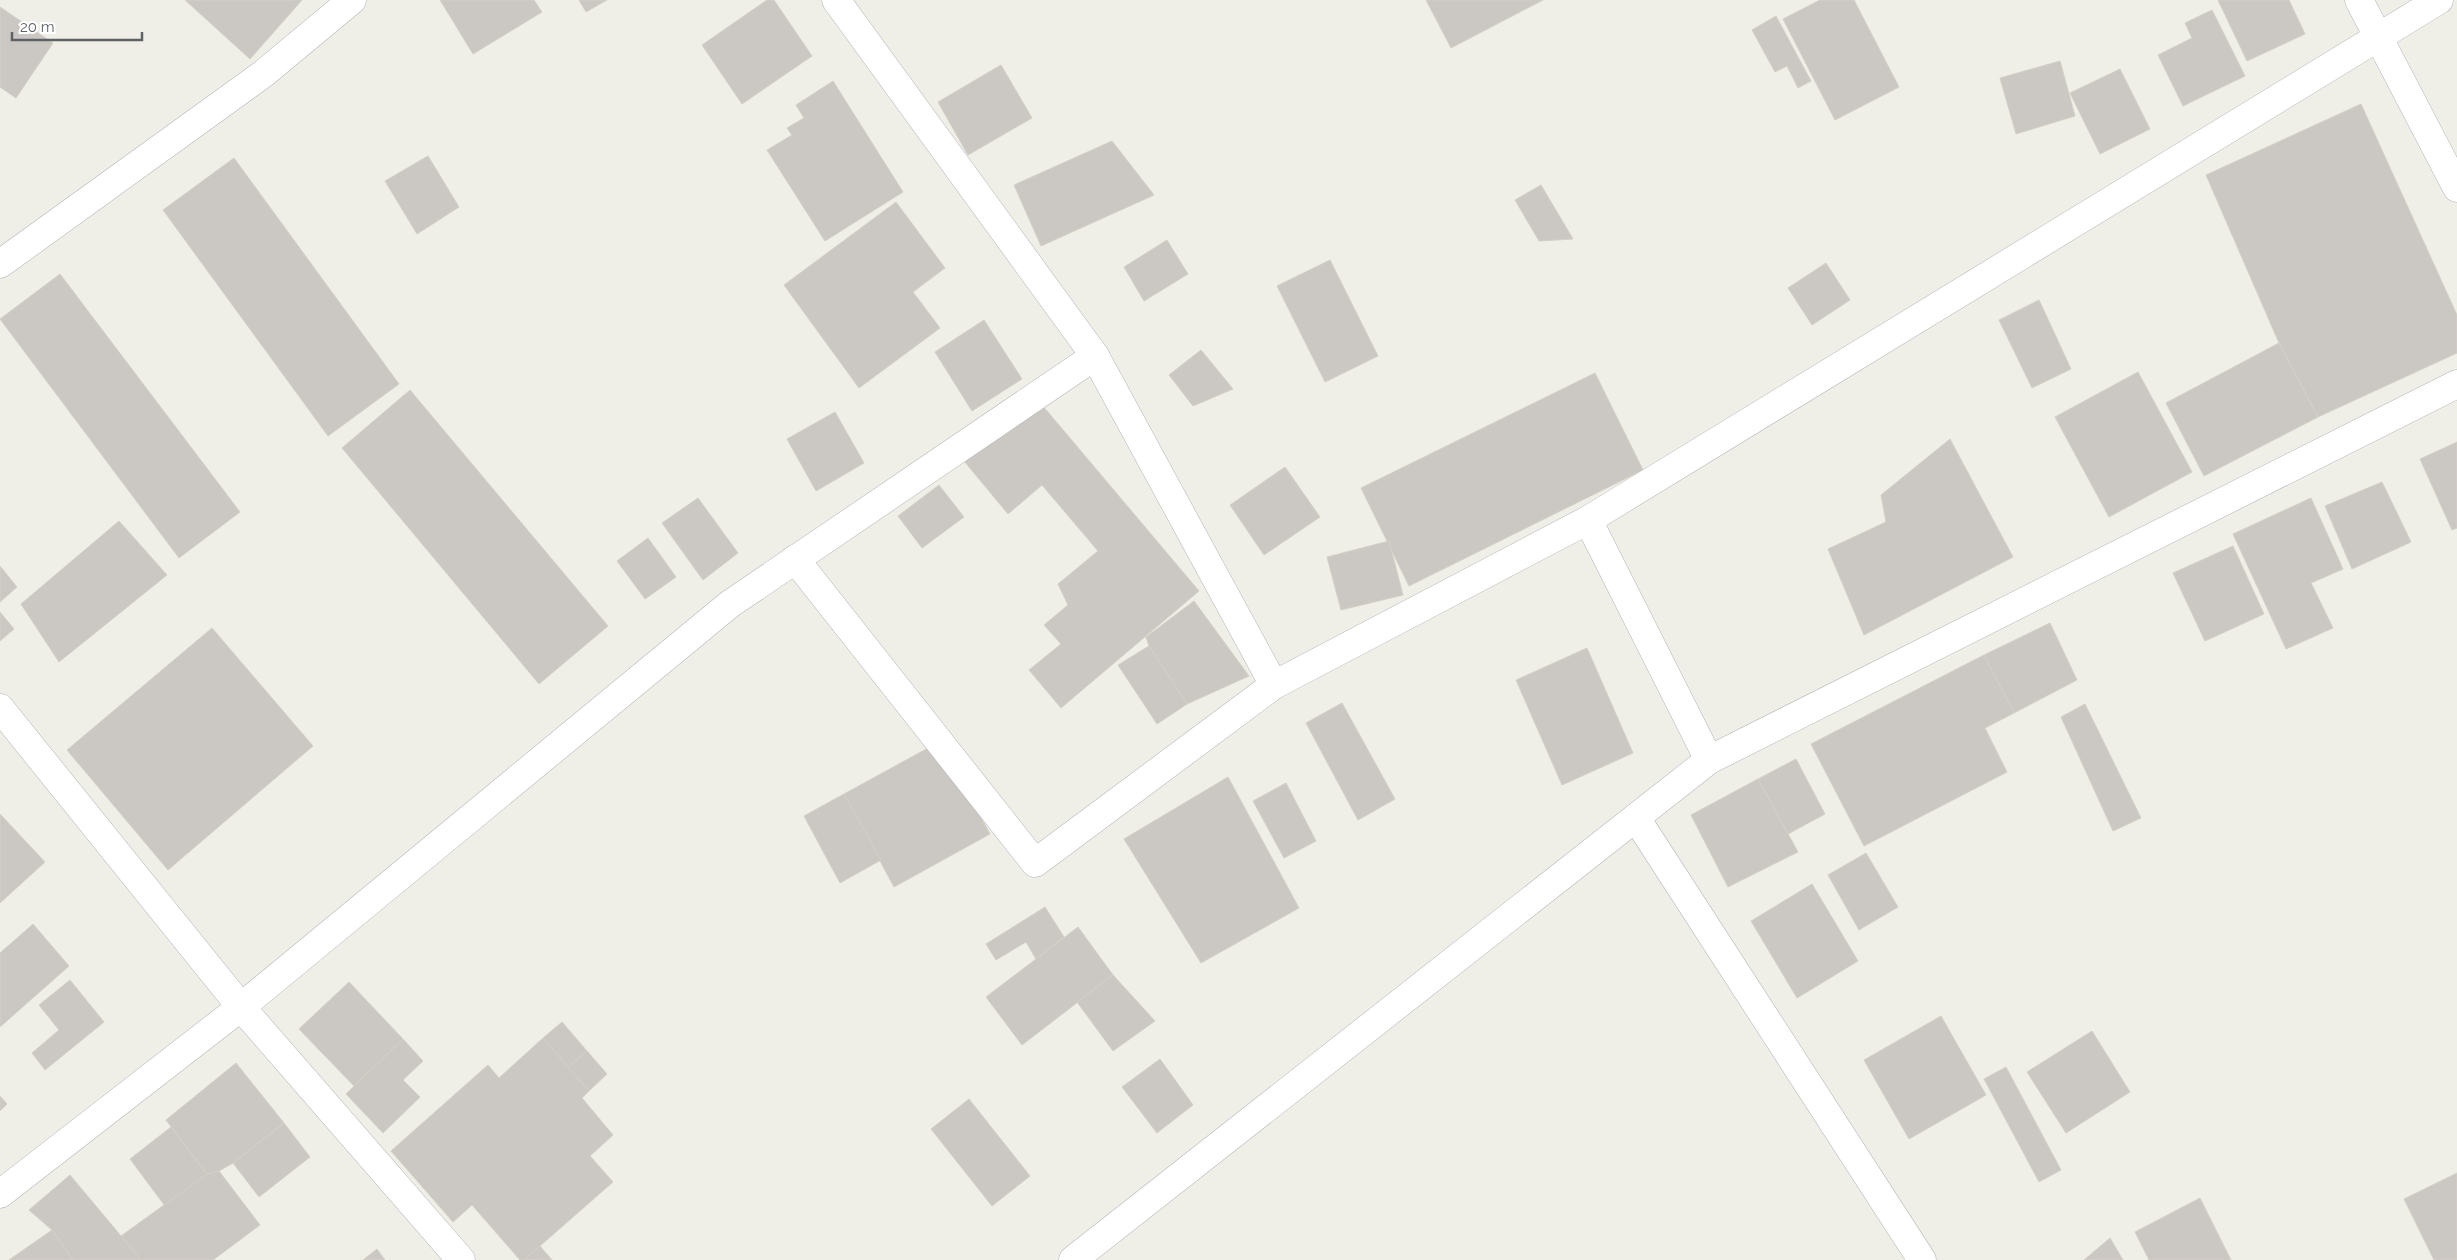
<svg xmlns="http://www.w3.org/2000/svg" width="2457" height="1260" viewBox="0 0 2457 1260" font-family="Raleway,sans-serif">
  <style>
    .building { fill: #cbc8c4; stroke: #d4d0c5 }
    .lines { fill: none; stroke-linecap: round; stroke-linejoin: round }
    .minor-casing { stroke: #b4b6ba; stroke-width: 29 }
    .minor { stroke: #fff; stroke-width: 28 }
  </style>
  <rect width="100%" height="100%" fill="#efeee7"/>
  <g class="building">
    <path d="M185,0H302L250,59Z"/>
    <path d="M440,0H534L542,12L473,54Z"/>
    <path d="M579,0H607L586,12Z"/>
    <path d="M767,0H774L812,56L742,104L702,45Z"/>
    <path d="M1426,0H1543L1451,48Z"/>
    <path d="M1820,0H1854L1899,87L1835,120L1783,19Z"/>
    <path d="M2218,0H2289L2305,34L2247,61Z"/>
    <path d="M0,7L53,43L16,98L0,87Z"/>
    <path d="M2212,10L2245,76L2183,106L2158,55L2192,38L2185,23Z"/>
    <path d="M1776,16L1811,81L1798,88L1787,66L1775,72L1752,30Z"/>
    <path d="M2060,61L2075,116L2016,134L2000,78Z"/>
    <path d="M1001,65L1032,118L968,155L938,102Z"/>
    <path d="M2120,69L2150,129L2100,154L2070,93Z"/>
    <path d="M833,81L903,192L825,241L767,150L792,135L787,128L804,118L796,105Z"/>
    <path d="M2361,104L2457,315V353L2318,417L2279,343L2206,175Z"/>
    <path d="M1112,141L1154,195L1041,246L1014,185Z"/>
    <path d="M428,156L459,207L417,234L385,181Z"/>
    <path d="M234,158L399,384L328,436L163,210Z"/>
    <path d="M1541,185L1573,239L1539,241L1515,200Z"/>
    <path d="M896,202L945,268L913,292L940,328L859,388L784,285Z"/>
    <path d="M1167,240L1188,274L1144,301L1124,267Z"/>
    <path d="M1330,260L1378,356L1325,382L1277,286Z"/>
    <path d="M1826,263L1850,300L1812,325L1788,288Z"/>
    <path d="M60,274L240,512L179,558L0,319Z"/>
    <path d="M2039,300L2071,369L2032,388L1999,320Z"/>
    <path d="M984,320L1022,379L972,411L935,352Z"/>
    <path d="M2279,343L2318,417L2204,476L2166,403Z"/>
    <path d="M1201,350L1233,389L1193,406L1169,375Z"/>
    <path d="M2138,372L2192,472L2109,517L2055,417Z"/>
    <path d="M1595,373L1643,470L1409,586L1361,488Z"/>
    <path d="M410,390L608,626L539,684L342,448Z"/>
    <path d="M1037,399L1199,591L1061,708L1029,670L1061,644L1044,625L1068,605L1058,584L1098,551L1042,485L1008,514L964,461Z"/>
    <path d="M835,412L864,463L816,491L787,439Z"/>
    <path d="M1950,439L2013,557L1864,635L1828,549L1886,522L1881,495Z"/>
    <path d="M2457,442V528L2452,530L2420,459Z"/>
    <path d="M1285,467L1320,517L1264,555L1230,505Z"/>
    <path d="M2382,482L2411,542L2352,569L2325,506Z"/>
    <path d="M939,485L964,517L922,548L898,516Z"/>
    <path d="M698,498L738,553L703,580L662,523Z"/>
    <path d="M2311,498L2343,569L2311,583L2333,628L2286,649L2233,534Z"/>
    <path d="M119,521L167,575L59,662L21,604Z"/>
    <path d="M648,538L676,577L645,599L617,561Z"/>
    <path d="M1389,541L1403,595L1341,610L1327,557Z"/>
    <path d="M2233,546L2264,614L2205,641L2173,573Z"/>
    <path d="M0,566L17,587L0,602Z"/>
    <path d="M1194,601L1249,676L1187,704L1149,646L1146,637Z"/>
    <path d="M0,612L14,629L0,641Z"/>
    <path d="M2050,623L2077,680L2014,713L1984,655Z"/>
    <path d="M212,628L313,746L168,870L67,750Z"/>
    <path d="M1149,646L1187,704L1157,724L1118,665Z"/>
    <path d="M1587,648L1633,753L1562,785L1516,680Z"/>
    <path d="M1984,655L2014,713L1985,728L2007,772L1864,846L1811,744Z"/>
    <path d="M1342,703L1395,799L1358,820L1306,723Z"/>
    <path d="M2085,704L2141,818L2113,831L2061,717Z"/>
    <path d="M939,742L990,834L894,887L844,794Z"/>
    <path d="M1796,759L1825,814L1788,834L1758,779Z"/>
    <path d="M1228,777L1299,908L1201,963L1124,839Z"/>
    <path d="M1758,779L1798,852L1728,887L1691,815Z"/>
    <path d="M1286,783L1316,841L1284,858L1253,801Z"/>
    <path d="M844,794L881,860L840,883L804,816Z"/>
    <path d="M0,814L45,862L0,903Z"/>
    <path d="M1866,853L1898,907L1859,930L1828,875Z"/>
    <path d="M1812,884L1858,961L1797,998L1751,921Z"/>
    <path d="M1045,907L1064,937L1036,959L1026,942L996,960L986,944Z"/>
    <path d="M33,924L69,966L0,1027V953Z"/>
    <path d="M1078,927L1113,975L1022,1045L986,997Z"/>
    <path d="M1113,975L1155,1021L1113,1051L1077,1002Z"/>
    <path d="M70,980L104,1022L45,1070L32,1053L59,1030L39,1005Z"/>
    <path d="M349,982L403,1039L354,1086L299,1029Z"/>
    <path d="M1941,1016L1986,1095L1909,1139L1864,1060Z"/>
    <path d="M562,1022L587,1051L568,1067L543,1038Z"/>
    <path d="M2092,1031L2130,1092L2066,1133L2027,1072Z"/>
    <path d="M543,1038L589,1091L582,1098L613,1135L590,1156L613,1182L524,1260H520L472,1205L453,1222L391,1151L488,1065L499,1078Z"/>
    <path d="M403,1039L423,1061L403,1080L420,1097L383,1133L346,1094Z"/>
    <path d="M587,1051L607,1074L589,1091L568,1067Z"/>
    <path d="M1160,1059L1193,1105L1157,1133L1122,1087Z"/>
    <path d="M236,1063L284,1123L233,1163L219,1171L207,1174L166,1120Z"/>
    <path d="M2006,1067L2061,1170L2039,1182L1984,1079Z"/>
    <path d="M0,1096L7,1104L0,1111Z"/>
    <path d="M969,1099L1030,1176L992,1206L931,1129Z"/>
    <path d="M284,1123L310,1157L259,1197L233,1163Z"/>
    <path d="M171,1127L207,1174L165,1206L130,1159Z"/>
    <path d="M219,1171L260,1225L213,1260H141L121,1236L207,1174Z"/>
    <path d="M2457,1173V1260H2434L2404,1199Z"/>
    <path d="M70,1175L121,1236L141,1260H73L52,1230L29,1210Z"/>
    <path d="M2200,1198L2231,1260H2149L2135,1232Z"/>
    <path d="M52,1230L73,1260H9Z"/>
    <path d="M2110,1238L2123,1260H2084Z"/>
    <path d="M540,1246L552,1260H524Z"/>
    <path d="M377,1249L385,1260H363Z"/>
  </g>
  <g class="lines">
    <defs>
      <g id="minor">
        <path d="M836,0L1095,356L1274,685"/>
        <path d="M2359,0L2457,188"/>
        <path d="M0,264L263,74L352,0"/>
        <path d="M1588,520L1709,760"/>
        <path d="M795,559L1035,863L1274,685L1588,520L2439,0"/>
        <path d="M0,708L241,1007L461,1260"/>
        <path d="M1636,818L1922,1260"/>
        <path d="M0,1194L241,1007L730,604L1095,356"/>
        <path d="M1073,1260L1709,760L2457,384"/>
      </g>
    </defs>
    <use href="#minor" class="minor-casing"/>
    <use href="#minor" class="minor"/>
  </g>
  <path d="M12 32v8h130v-8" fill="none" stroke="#5e6166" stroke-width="2.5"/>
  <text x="20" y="32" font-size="15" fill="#5e6166" stroke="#ffffff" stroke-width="4" paint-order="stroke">20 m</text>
</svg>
